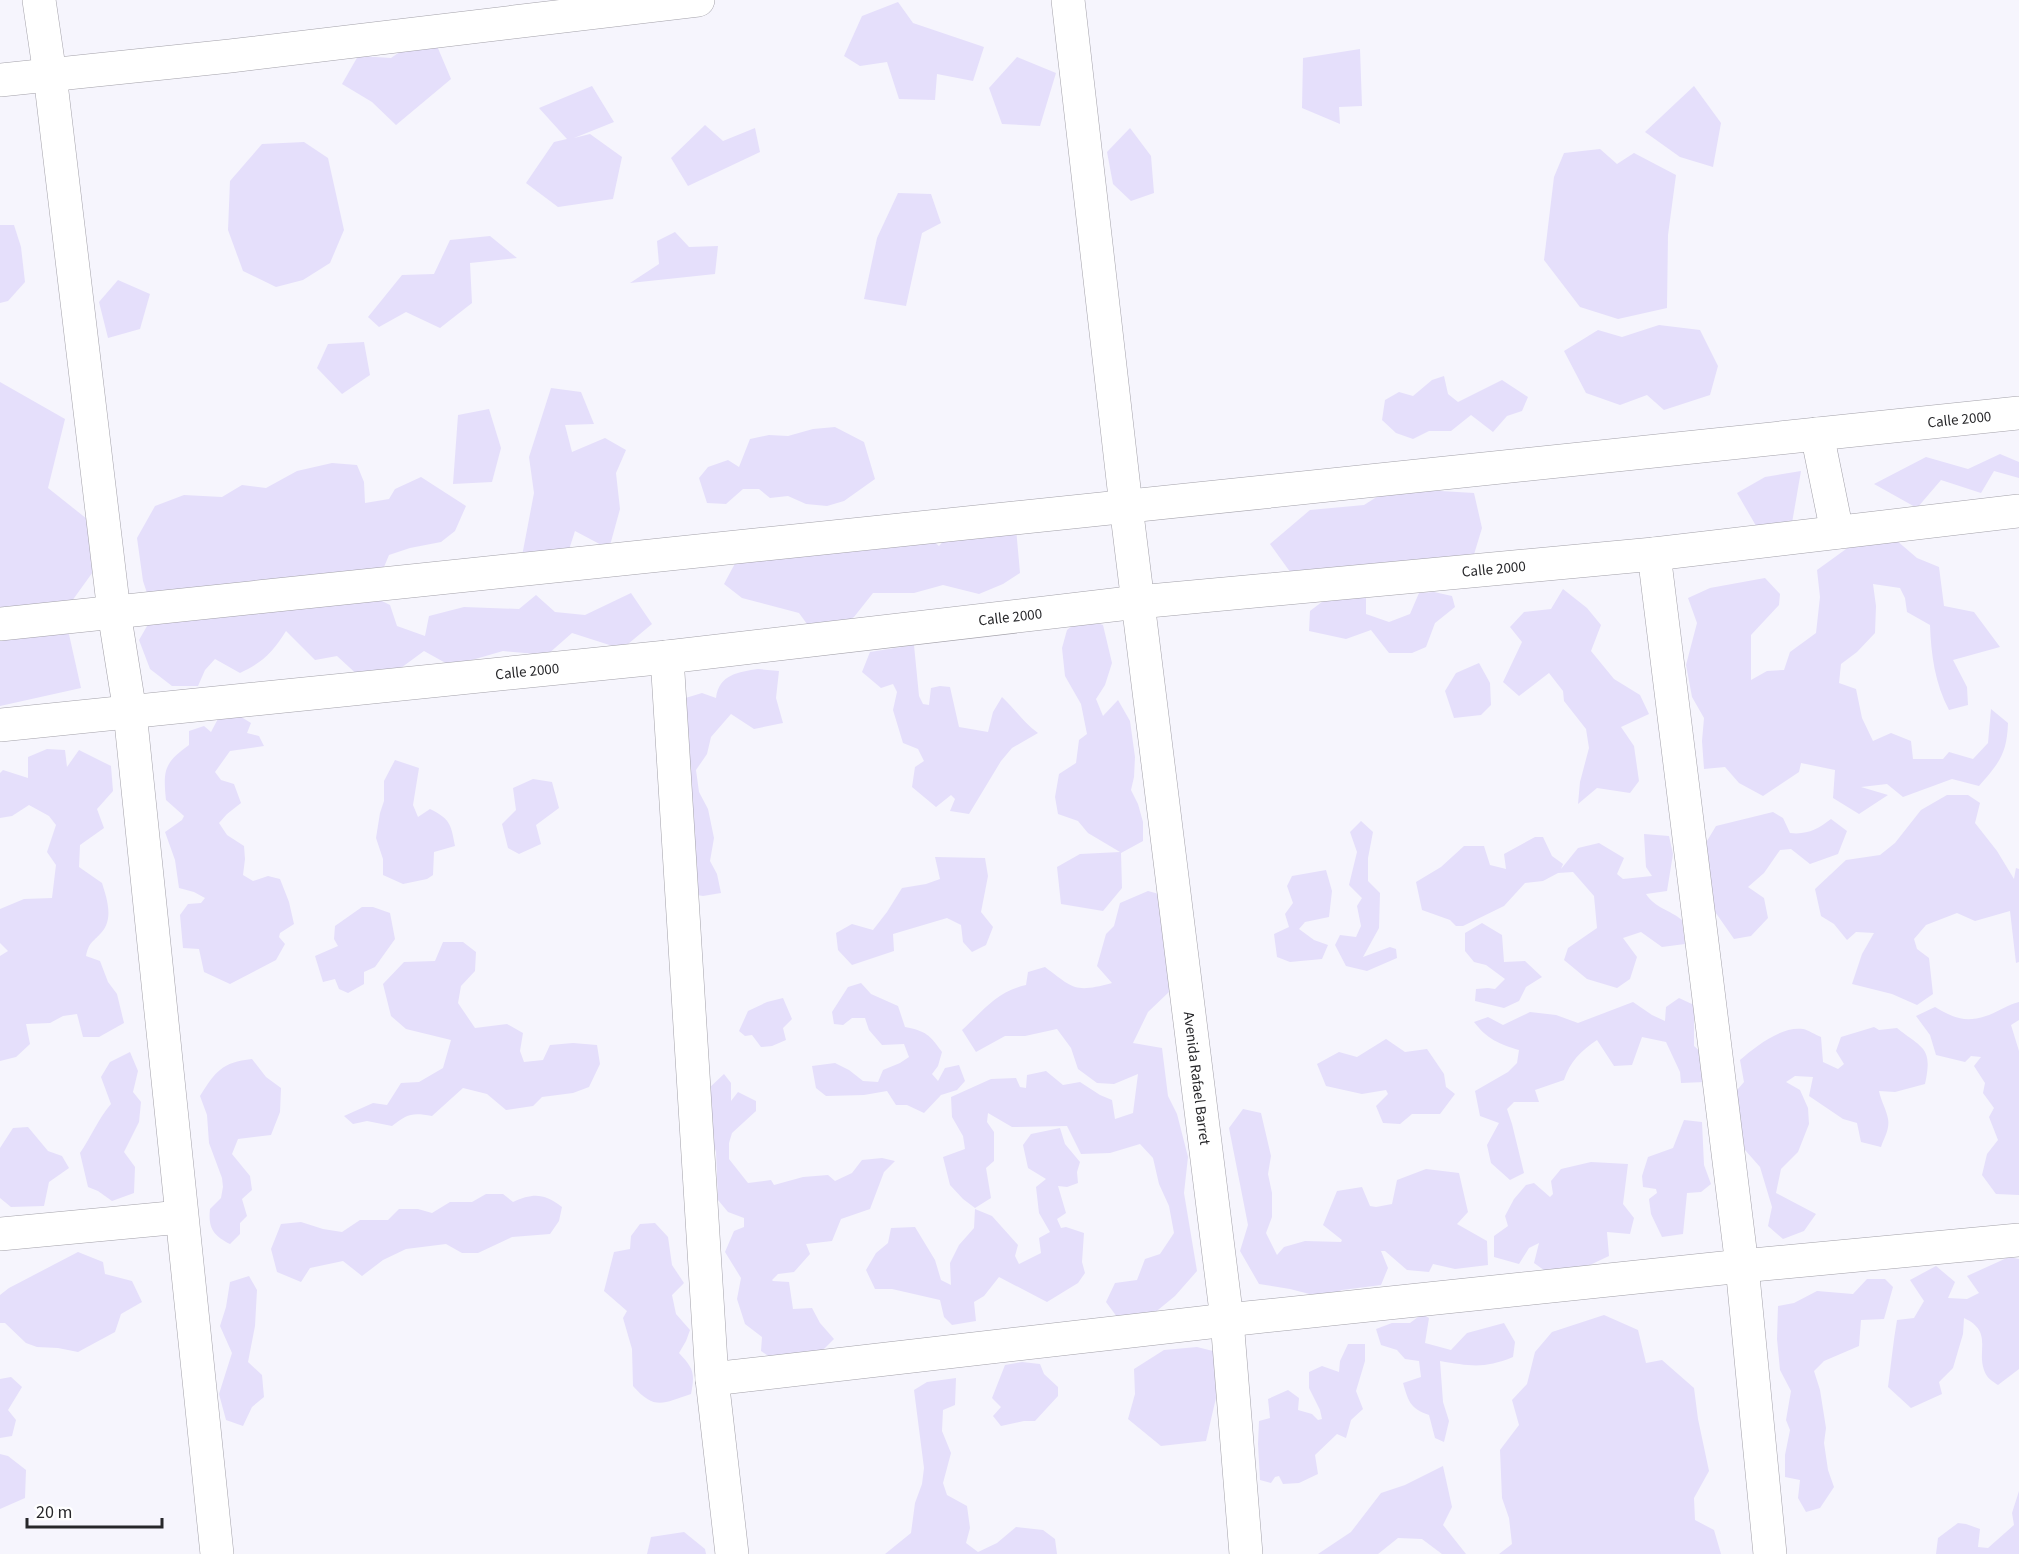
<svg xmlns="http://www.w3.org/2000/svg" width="2019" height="1554" viewBox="0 0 2019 1554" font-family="'Source Sans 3',sans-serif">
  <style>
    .green { fill: #e5dffb }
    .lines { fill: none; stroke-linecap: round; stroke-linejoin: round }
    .street-casing { stroke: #a3a1a9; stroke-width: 34 }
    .secondary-casing { stroke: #a3a1a9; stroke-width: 34 }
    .street { stroke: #fff; stroke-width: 33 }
    .secondary { stroke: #fff; stroke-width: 33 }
    .labels { text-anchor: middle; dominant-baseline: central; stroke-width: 5; stroke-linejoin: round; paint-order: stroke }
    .street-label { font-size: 15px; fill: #27272a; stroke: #fff }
  </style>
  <rect width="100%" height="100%" fill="#f6f5fd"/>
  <g class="green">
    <path d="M898,2L913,23L984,47L973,81L937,74L935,100L899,99L887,62L860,66L844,56L862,16Z"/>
    <path d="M410,45L437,46L451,79L396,125L372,102L342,84L358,56L391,58Z"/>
    <path d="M1360,49L1362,106L1339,107L1340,124L1302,108L1303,58Z"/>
    <path d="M1017,57L1056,73L1040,126L1002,124L989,88Z"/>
    <path d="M592,86L614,122L574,138L590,134L622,157L613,199L558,207L526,183L554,142L567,139L539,108Z"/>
    <path d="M1694,86L1721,123L1713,167L1680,157L1645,132Z"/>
    <path d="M705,125L723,141L755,128L760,152L688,186L671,158Z"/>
    <path d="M1130,128L1151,156L1154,193L1131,201L1113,184L1107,152Z"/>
    <path d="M304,142L328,158L344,230L330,263L303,280L276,287L243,271L228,230L230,181L262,144Z"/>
    <path d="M1600,149L1617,164L1634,153L1676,175L1668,235L1667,308L1618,319L1580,307L1544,260L1554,177L1564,153Z"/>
    <path d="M898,193L931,194L941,223L922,233L906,306L864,299L877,238Z"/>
    <path d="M0,225H14L21,247L25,282L8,301L0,303Z"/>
    <path d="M675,232L689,247L718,246L715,274L630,283L659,264L657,241Z"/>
    <path d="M490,236L517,258L470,263L472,303L440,328L406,312L379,327L368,317L402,275L434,274L450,240Z"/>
    <path d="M118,280L150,294L140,329L108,338L99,302Z"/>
    <path d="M1659,325L1700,330L1718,366L1710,395L1664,410L1647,395L1620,405L1586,393L1564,351L1598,330L1622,337Z"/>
    <path d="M364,342L370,375L342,394L317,368L328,344Z"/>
    <path d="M1444,376L1448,394L1458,402L1502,380L1528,397L1522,411L1507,416L1493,432L1471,415L1451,431H1429L1413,439L1396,433L1382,420L1385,400L1399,392L1413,396L1432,380Z"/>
    <path d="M0,382L65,419L48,488L92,523L95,569L64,612L81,688L0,706Z"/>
    <path d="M551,388L581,392L594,424L565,425L572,452L605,438L626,450L616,473L620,509L609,549L575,531L564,565L522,556L534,493L529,457Z"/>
    <path d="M489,409L501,448L492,482L453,484L458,415Z"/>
    <path d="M835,427L864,442L875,479L844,501L827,506L806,504L788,496L770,498L759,489H743L726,504L707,503L699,478L708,467L728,460L739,467L750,439L769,435L788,436L813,429Z"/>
    <path d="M2000,454L2019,462V478L1994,471L1981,493L1941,480L1917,508L1874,484L1926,457L1968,469Z"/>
    <path d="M332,463L357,465L364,482L365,503L389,499L395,489L421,477L466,506L455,531L441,542L410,548L389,555L372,596L390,605L397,626L425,636L429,616L464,607L519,609L536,595L555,612L585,615L631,593L652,624L622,649L572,633L547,655L503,651L451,666L424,651L394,673L362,679L337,656L315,660L286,631C273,652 262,663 240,673L215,659L205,670L198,686H172L150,669L139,640L154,614L143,581L137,538L155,506L184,495L222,497L242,485L266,488L297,471Z"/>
    <path d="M1801,471L1792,523L1759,531L1737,493L1765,477Z"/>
    <path d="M1391,488L1474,493L1482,528L1469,571L1301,587L1270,544L1310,510L1364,505Z"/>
    <path d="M1016,528L1020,573L1003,584L979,594L943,585L914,593H873L854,617L833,629L807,624L799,613L742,598L724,584L747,541L925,534L939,546L954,529Z"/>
    <path d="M1896,540L1917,558L1939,567L1944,606L1974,612L2000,647L1953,660L1967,687L1968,705L1949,710C1935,684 1931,654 1930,625L1907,612L1905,598L1900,588L1873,584L1876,606L1875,633L1857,652L1841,664L1839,683L1856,689L1862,718L1873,741L1891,733L1911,741L1913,759H1943L1949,752L1973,759L1988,743L1991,709L2008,723C2007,754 1999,763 1979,786L1952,779L1903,797L1887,784L1861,787L1888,795L1859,814L1833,798L1835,770L1801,763L1799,772L1763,796L1739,783L1725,767L1704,769L1702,741L1704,718L1692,697L1686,665L1697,623L1688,598L1710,588L1765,578L1780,594L1779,605L1751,635V680L1767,671L1784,670L1790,652L1816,633L1820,597L1817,570L1853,544Z"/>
    <path d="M1563,589L1587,608L1601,625L1591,651L1614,679L1640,695L1649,714L1621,727L1634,746L1639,781L1630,793L1597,788L1578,804L1580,782L1589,748L1586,729L1564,701L1563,691L1549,673L1519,696L1503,682L1522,642L1510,627L1524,612L1551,609Z"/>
    <path d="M1434,592L1452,596L1455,607L1435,623L1426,647L1412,653H1389L1371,630L1346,639L1309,631L1310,611L1331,595H1366V614L1389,622L1410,614L1419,593Z"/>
    <path d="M1081,618L1103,625L1112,663L1105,685L1096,699L1103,716L1118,700L1130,721L1135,757L1134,777L1131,790L1138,804L1143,822V841L1121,853L1122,888L1103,911L1061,904L1057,867L1080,854L1120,852L1088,833L1078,821L1058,814L1055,797L1059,774L1076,763L1079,740L1087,734L1081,704L1065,676L1062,648L1067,630Z"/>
    <path d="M914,645L919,696L923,704L929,705L931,688L940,686L950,687L959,727L988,732L993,712L1002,697C1015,709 1023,722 1038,733L1012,748L1001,761L969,814L950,811L955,799L951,795L936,807L912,787L915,767L924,761L918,749L903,743L893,710L897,692L893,684L881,688L862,672L870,652Z"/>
    <path d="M1479,663L1490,683L1491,705L1481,715L1454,718L1445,691L1456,673Z"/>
    <path d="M758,669L779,671L776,698L783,723L754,729L731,714L711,737L707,754L696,770L699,792L708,809L714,838L710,861L717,874L721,893L703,896L691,894L679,700L702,693L716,698C719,674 739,672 758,669Z"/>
    <path d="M220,715H238L251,723L247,733L259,736L264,746L230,751L215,772L221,780L234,784L241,803L227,814L219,823L227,835L244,846L245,859L243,875L253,881L268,876L280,879L289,902L294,924L280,933L279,937L285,944L276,960L230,984L204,972L199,949L183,948L180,915L188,904L201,903L205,898L194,892L179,888L175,860L165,832L182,820L184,816L166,800C163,770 164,763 189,745V731L204,726L211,732Z"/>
    <path d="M47,749L65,750L67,767L79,750L111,766L113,791L97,809L104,828L80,845L79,867L102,883C107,899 114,919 101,933C92,943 89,942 86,956L100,961L108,982L117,994L124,1023L99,1037H83L77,1014L63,1016L50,1023L26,1024L30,1044L16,1057L0,1061V956L8,951L0,943V909L24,899L52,898L56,865L47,852L56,825L49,816L29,805L12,816L0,818V773L3,770L28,778V757Z"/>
    <path d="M395,760L419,768L413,805L418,817L430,809C450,819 451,824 455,846L434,852L433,875L427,879L403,884L383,875V859L376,838L380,813L384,801V781Z"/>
    <path d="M533,779L552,782L559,808L536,825L541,844L519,854L508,848L502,824L516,810L513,788Z"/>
    <path d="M1947,795H1968L1980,803L1975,823L1997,851L2014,879L2016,868L2019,869V962L2016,963L2010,911L1975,921L1957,913L1926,925L1914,939L1917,949L1929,958L1933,994L1917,1005L1892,994L1852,984L1862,954L1874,933L1856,932L1847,940L1834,924L1821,916L1815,889L1846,860L1880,855L1895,843L1921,810Z"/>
    <path d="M1773,812L1783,818L1790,833C1807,835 1818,829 1831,819L1847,831L1838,854L1810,864L1791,849L1780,850L1764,873L1748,887L1764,898L1768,918L1751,936L1734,939L1711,906L1699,861L1707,841L1716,826Z"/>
    <path d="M1361,821L1373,832L1368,858V881L1380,893L1379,928L1363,957L1390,947L1396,949L1397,958L1367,971L1346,966L1335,945L1340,935L1356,937L1361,926L1357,906L1362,898L1349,885L1357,852L1350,832Z"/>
    <path d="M1644,834L1669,836L1673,854L1667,891L1646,894C1655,908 1670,910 1682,920L1685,944L1662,947L1641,932L1623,938L1637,957L1630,979L1617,988L1587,979L1564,960L1568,948L1597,928L1594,896L1573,872L1558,873L1543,881L1525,883L1504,906L1463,926H1456L1450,920L1422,910L1416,882L1441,867L1464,846H1484L1490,865L1506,869L1504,854L1535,837H1543L1552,856L1563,864L1561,869L1578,848L1599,843L1624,858L1617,874L1623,879L1652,876L1646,867Z"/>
    <path d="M935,857L985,858L988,876L981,912L993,927L986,945L972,952L963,942L961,925L947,918L893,934L894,951L852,965L838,950L836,933L852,924L873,930L887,912L902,888L926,884L940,879Z"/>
    <path d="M1326,870L1332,891L1329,917L1305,922L1299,929L1314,940L1328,945L1322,959L1290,962L1277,957L1274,934L1289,927L1285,914L1293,903L1287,886L1292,876Z"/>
    <path d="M1148,891L1159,894L1170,991L1148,1012L1133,1043L1162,1048L1168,1096L1177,1114L1188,1157L1184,1193L1197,1271L1175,1296L1147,1319L1120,1321L1106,1302L1115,1283L1137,1280L1145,1259L1160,1254L1174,1233L1169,1206L1159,1184L1153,1158L1140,1144L1110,1153L1081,1154L1067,1126L1012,1127L988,1113L987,1122L994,1132V1161L986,1168L991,1198L975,1208L963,1199L950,1185L943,1157L965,1149L963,1136L952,1117L951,1097L991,1079L1016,1078L1020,1087L1026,1088L1027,1075L1046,1071L1063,1085L1080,1082L1100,1095L1112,1100L1115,1119L1133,1113L1138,1074L1114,1084L1097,1083L1078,1069L1071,1048L1057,1029L1025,1036H1005L976,1052L962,1030C984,1010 996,992 1026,985L1028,972L1045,967C1074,989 1075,993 1112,983L1097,966L1106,934L1114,926L1120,903Z"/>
    <path d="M362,907H373L390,913L395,939L375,967L364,972V984L348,993L339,989L335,979L323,982L315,956L338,946L334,939L335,926Z"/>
    <path d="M1482,923L1502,935L1504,962L1525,961L1542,977L1526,987L1519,1001L1504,1008L1475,1001L1476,989L1488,988L1495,989L1505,979L1486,965L1474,962L1465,951V933Z"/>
    <path d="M443,942H463L476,952L475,971L461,986L458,1003L475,1028L507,1024L523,1033L520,1051L524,1062L543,1060L550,1045L573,1043L597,1045L600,1064L589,1087L573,1093L542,1097L533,1106L506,1110L487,1094L463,1088L432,1116C412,1112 407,1114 392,1126L367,1121L353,1124L344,1116L373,1103L387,1105L401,1083L419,1082L443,1068L451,1040L406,1029L391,1016L383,984L404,962L435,961Z"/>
    <path d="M861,983L871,994L898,1006L905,1027C926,1031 930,1035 942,1052L938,1066L932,1074L938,1081L945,1068L959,1065L965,1081L957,1090L941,1095L924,1113L907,1105H896L887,1091L864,1095L826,1096L816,1088L812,1066L835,1063L849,1070L863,1081L878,1082L883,1070L900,1063L909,1057L904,1044L882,1045L869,1030L865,1018H852L843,1025L834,1024L832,1012L848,987Z"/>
    <path d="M783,998L792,1019L783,1028L786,1040L772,1046L761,1047L752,1035L745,1036L739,1031L748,1011L767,1002Z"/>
    <path d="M1679,998L1694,1005V1046L1702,1053L1705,1082L1681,1083L1680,1072L1666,1042L1642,1037L1632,1065L1614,1066L1597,1040C1581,1051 1570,1061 1564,1080L1535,1090L1539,1102H1514L1507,1109L1512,1124L1524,1173L1510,1180L1491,1163L1487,1145L1499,1123L1480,1116L1475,1091L1508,1072L1517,1063L1519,1050C1499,1044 1487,1039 1474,1022L1488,1017L1503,1025L1530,1012L1556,1015L1578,1023L1633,1002L1652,1015L1665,1021L1666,1007Z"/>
    <path d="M2019,1002V1020L2011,1025L2019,1051V1195L1996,1194L1982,1175L1987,1154L1998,1140L1989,1117L1994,1108L1983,1093L1985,1083L1974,1066L1981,1057L1971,1056L1965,1062L1936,1055L1930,1035L1916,1016L1935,1007C1955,1019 1966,1023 1989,1015C1999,1011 2007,1005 2019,1002Z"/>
    <path d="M1874,1027L1879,1030L1897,1028C1923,1049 1933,1047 1925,1084L1895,1092L1879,1091C1881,1101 1887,1111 1888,1119C1890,1129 1884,1138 1881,1147L1861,1142L1857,1123L1843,1119L1809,1096L1813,1077L1795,1076L1786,1082L1800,1090L1808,1108L1809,1124L1798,1152L1781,1169L1776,1193L1816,1214L1804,1231L1783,1239L1768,1226L1772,1207L1760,1167L1745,1150L1731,1097L1744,1082L1740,1060C1755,1047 1781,1026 1803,1029C1809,1030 1815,1035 1821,1037L1823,1062L1838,1069L1844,1064L1836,1051L1841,1037Z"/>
    <path d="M1386,1039L1405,1052L1427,1049L1444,1074L1446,1087L1455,1094L1440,1114H1412L1400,1124L1383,1123L1376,1106L1388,1094L1386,1090L1362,1094L1326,1086L1317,1064L1339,1052L1357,1057Z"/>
    <path d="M130,1052L138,1071L133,1092L141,1102L139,1122L124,1152L135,1167L134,1193L112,1201L98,1191L88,1187L80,1153C91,1137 98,1119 111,1104L101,1077L110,1062Z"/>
    <path d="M252,1059L266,1077L281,1088L280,1112L271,1135L238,1139L232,1154L250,1176L252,1190L242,1199L247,1216L240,1223V1234L230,1244C213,1235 208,1228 210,1209L221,1198L223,1187L222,1178L209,1143L207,1115L200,1096C215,1072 222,1062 252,1059Z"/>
    <path d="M724,1074L731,1083V1101L738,1092L756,1101V1111L732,1133L729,1143V1159L748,1183L771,1180L774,1185L803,1177L828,1175L835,1181L852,1173L862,1160L882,1158L895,1161L884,1172L870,1209L841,1219L832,1241L806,1244L810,1254L794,1272L778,1274L772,1280L773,1281L789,1282L793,1309L812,1308L820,1323L834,1339L811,1362L784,1366L761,1351L762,1337L745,1324L737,1299L741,1278L725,1252L734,1231L744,1227V1218L728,1212L718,1200L716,1152L705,1117L708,1089Z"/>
    <path d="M1243,1109L1261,1113L1271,1156L1268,1174L1272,1193V1217L1266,1233L1277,1255L1284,1247L1305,1241L1341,1242L1342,1240L1323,1225L1337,1191L1362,1187L1370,1206L1376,1207L1392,1204L1397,1180L1426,1169L1459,1173L1468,1212L1457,1224L1487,1241L1488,1265L1455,1269L1433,1264L1429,1272L1407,1270L1385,1251H1381L1388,1268L1381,1285L1342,1290L1325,1298L1290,1289L1259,1284L1240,1251L1248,1225L1229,1128Z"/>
    <path d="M1684,1120L1702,1122L1704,1165L1711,1184L1701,1192L1687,1193L1683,1234L1662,1237L1651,1214L1649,1199L1657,1193L1656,1189L1643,1187L1642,1176L1648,1157L1673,1148Z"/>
    <path d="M28,1127L48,1151L62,1156L69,1168L49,1182L44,1206L11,1207L0,1198V1148L13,1128Z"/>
    <path d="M1060,1128L1065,1144L1080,1162L1077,1172L1078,1183L1067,1187L1058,1186L1066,1213L1057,1219L1061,1228L1066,1227L1084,1233L1082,1262L1085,1273L1078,1283L1047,1302L999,1277L984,1296L974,1302L976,1321L952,1325L944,1317L940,1300L892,1289H875L866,1270L876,1253L888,1243L891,1228L915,1227L935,1260L941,1280L951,1285L950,1263L959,1245L974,1228L975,1209L992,1216L1018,1245L1015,1256L1019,1264L1041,1253L1039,1238L1050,1232L1039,1213L1036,1187L1046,1179L1028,1168L1023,1145L1031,1134Z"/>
    <path d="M1591,1162L1628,1164L1623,1204L1634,1218L1630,1234L1607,1232L1609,1256L1558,1280L1534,1263L1539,1243L1529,1248L1519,1264L1494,1257V1236L1508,1226L1505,1216L1514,1199L1526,1185L1534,1183L1550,1197L1553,1194L1551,1181L1561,1169Z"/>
    <path d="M486,1194H503L513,1202C533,1193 544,1193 562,1207L559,1221L550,1234L512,1237L478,1253H462L446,1244L406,1249L383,1260L362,1276L343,1261L310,1268L301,1282L277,1272L271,1249L281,1224L301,1222L323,1229L342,1232L360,1220H388L399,1209H418L432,1213L450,1202H472Z"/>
    <path d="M655,1223L668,1237L672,1265L684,1283L672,1295L676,1314L690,1330L686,1341L679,1353C694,1369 695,1373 691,1394C663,1403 655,1411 633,1386L632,1349L623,1318L627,1311L604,1291L614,1252L630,1249L631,1236L640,1224Z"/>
    <path d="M78,1252L103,1262L105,1274L132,1281L142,1302L121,1314L115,1332L78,1352L58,1348L37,1347L26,1343L5,1323H0V1295L9,1288Z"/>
    <path d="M2009,1257L2019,1259V1369L1998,1385C1995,1383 1989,1379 1987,1376C1973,1353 1996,1333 1964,1318L1963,1334L1953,1368L1939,1382L1942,1394L1911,1408L1888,1387C1891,1365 1893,1343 1897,1320L1914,1318L1924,1301L1910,1280L1936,1266L1955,1282L1948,1298L1967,1299L1979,1293L1967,1276Z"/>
    <path d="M249,1276L257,1290L255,1326L248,1362L262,1375L264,1397L252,1407L243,1426L226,1420L219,1394L232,1353L220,1326L226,1307L230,1282Z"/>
    <path d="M1867,1279H1885L1893,1287L1884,1319L1861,1320L1859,1346L1824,1361L1814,1371L1820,1390L1826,1428L1824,1443L1828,1470L1834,1487L1820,1508L1806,1512L1798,1498L1800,1480L1785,1477V1455L1790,1430L1786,1420L1791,1391L1780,1370L1777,1339L1778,1306L1794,1303L1817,1291L1853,1294Z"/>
    <path d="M1422,1314L1429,1318L1425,1343L1451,1350L1467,1333L1504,1323L1515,1342L1513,1357C1484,1369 1470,1366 1440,1361L1443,1402L1449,1421L1444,1442L1435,1438L1429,1415C1410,1409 1408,1400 1403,1383L1421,1377L1419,1361L1405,1359L1397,1350L1381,1345L1376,1329L1392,1323H1410Z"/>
    <path d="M1604,1315L1638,1330L1646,1363L1662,1360L1694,1388L1698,1419L1709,1471L1694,1498L1695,1520L1714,1530L1721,1554H1499L1512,1544L1509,1518L1502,1498L1500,1450L1519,1425L1512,1400L1527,1384L1535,1352L1552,1332Z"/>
    <path d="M1348,1344H1365V1361L1356,1391L1363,1409L1351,1420L1346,1438L1337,1434L1315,1455L1318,1474L1299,1483L1283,1484L1279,1476L1275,1477L1271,1483L1260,1480L1258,1444L1259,1421L1270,1418L1268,1399L1288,1390L1299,1398L1298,1410L1312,1414L1318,1420L1322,1419L1320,1410L1309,1388V1372L1322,1366L1339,1372L1340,1361Z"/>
    <path d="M1197,1347L1221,1353L1222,1372L1206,1441L1161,1446L1128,1419L1135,1394L1134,1369L1164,1350Z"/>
    <path d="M1022,1362L1040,1364L1044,1374L1058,1387V1396L1035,1421H1024L1001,1426L993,1416L1001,1407L992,1398L1005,1365Z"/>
    <path d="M11,1377L22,1387L8,1410L16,1420L12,1436L0,1438V1379Z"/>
    <path d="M956,1378L955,1405L943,1410L942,1431L951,1453L943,1483L947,1495L967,1506L970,1528L966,1543L978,1552L997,1543L1016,1527L1043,1530L1055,1539L1057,1554H885L911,1533L915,1503L922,1484L924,1468L914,1390L927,1382Z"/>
    <path d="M0,1454L8,1456L26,1470L25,1498L0,1509Z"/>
    <path d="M1443,1466L1452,1507L1443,1525L1466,1554H1442L1422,1539L1398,1538L1378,1554H1318L1351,1532L1381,1493L1405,1485Z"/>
    <path d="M2019,1491V1554H1936L1938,1538L1958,1523L1966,1524L1980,1529L1978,1547L1988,1548L2014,1525L2012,1513Z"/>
    <path d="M684,1532L705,1549L706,1554H647L651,1537Z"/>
  </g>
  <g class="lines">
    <defs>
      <g id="street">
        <path d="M39,0L50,75L114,612L130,712L217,1554"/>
        <path id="s1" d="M1068,0L1126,506L1227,1320L1246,1554"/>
        <path d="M0,80L230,56L698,0"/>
        <path d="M1654,554L1742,1266L1770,1554"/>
        <path d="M667,657L712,1379L732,1554"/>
        <path d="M0,1234L181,1217"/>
        <path d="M712,1379L1227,1320L1742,1266L2019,1240"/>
      </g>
      <g id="secondary">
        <path d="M1817,434L1837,532"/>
        <path id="s2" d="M0,624L2019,413"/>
        <path id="s3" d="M0,725L667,657L1138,602L1654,554L2019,511"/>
      </g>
    </defs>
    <use href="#street" class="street-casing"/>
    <use href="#secondary" class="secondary-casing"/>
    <use href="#street" class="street"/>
    <use href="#secondary" class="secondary"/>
  </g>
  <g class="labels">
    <g class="street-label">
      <text stroke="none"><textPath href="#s2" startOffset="1970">Calle 2000</textPath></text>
      <text stroke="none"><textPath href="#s3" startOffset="1502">Calle 2000</textPath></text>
      <text stroke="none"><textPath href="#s3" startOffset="1016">Calle 2000</textPath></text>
      <text stroke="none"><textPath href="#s3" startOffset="530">Calle 2000</textPath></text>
      <text stroke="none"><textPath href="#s1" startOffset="1086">Avenida Rafael Barret</textPath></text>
    </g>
  </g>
  <path d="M27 1518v9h135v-9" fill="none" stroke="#27272a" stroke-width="3"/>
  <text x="36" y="1518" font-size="18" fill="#27272a" stroke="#ffffff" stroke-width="4.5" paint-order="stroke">20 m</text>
</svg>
